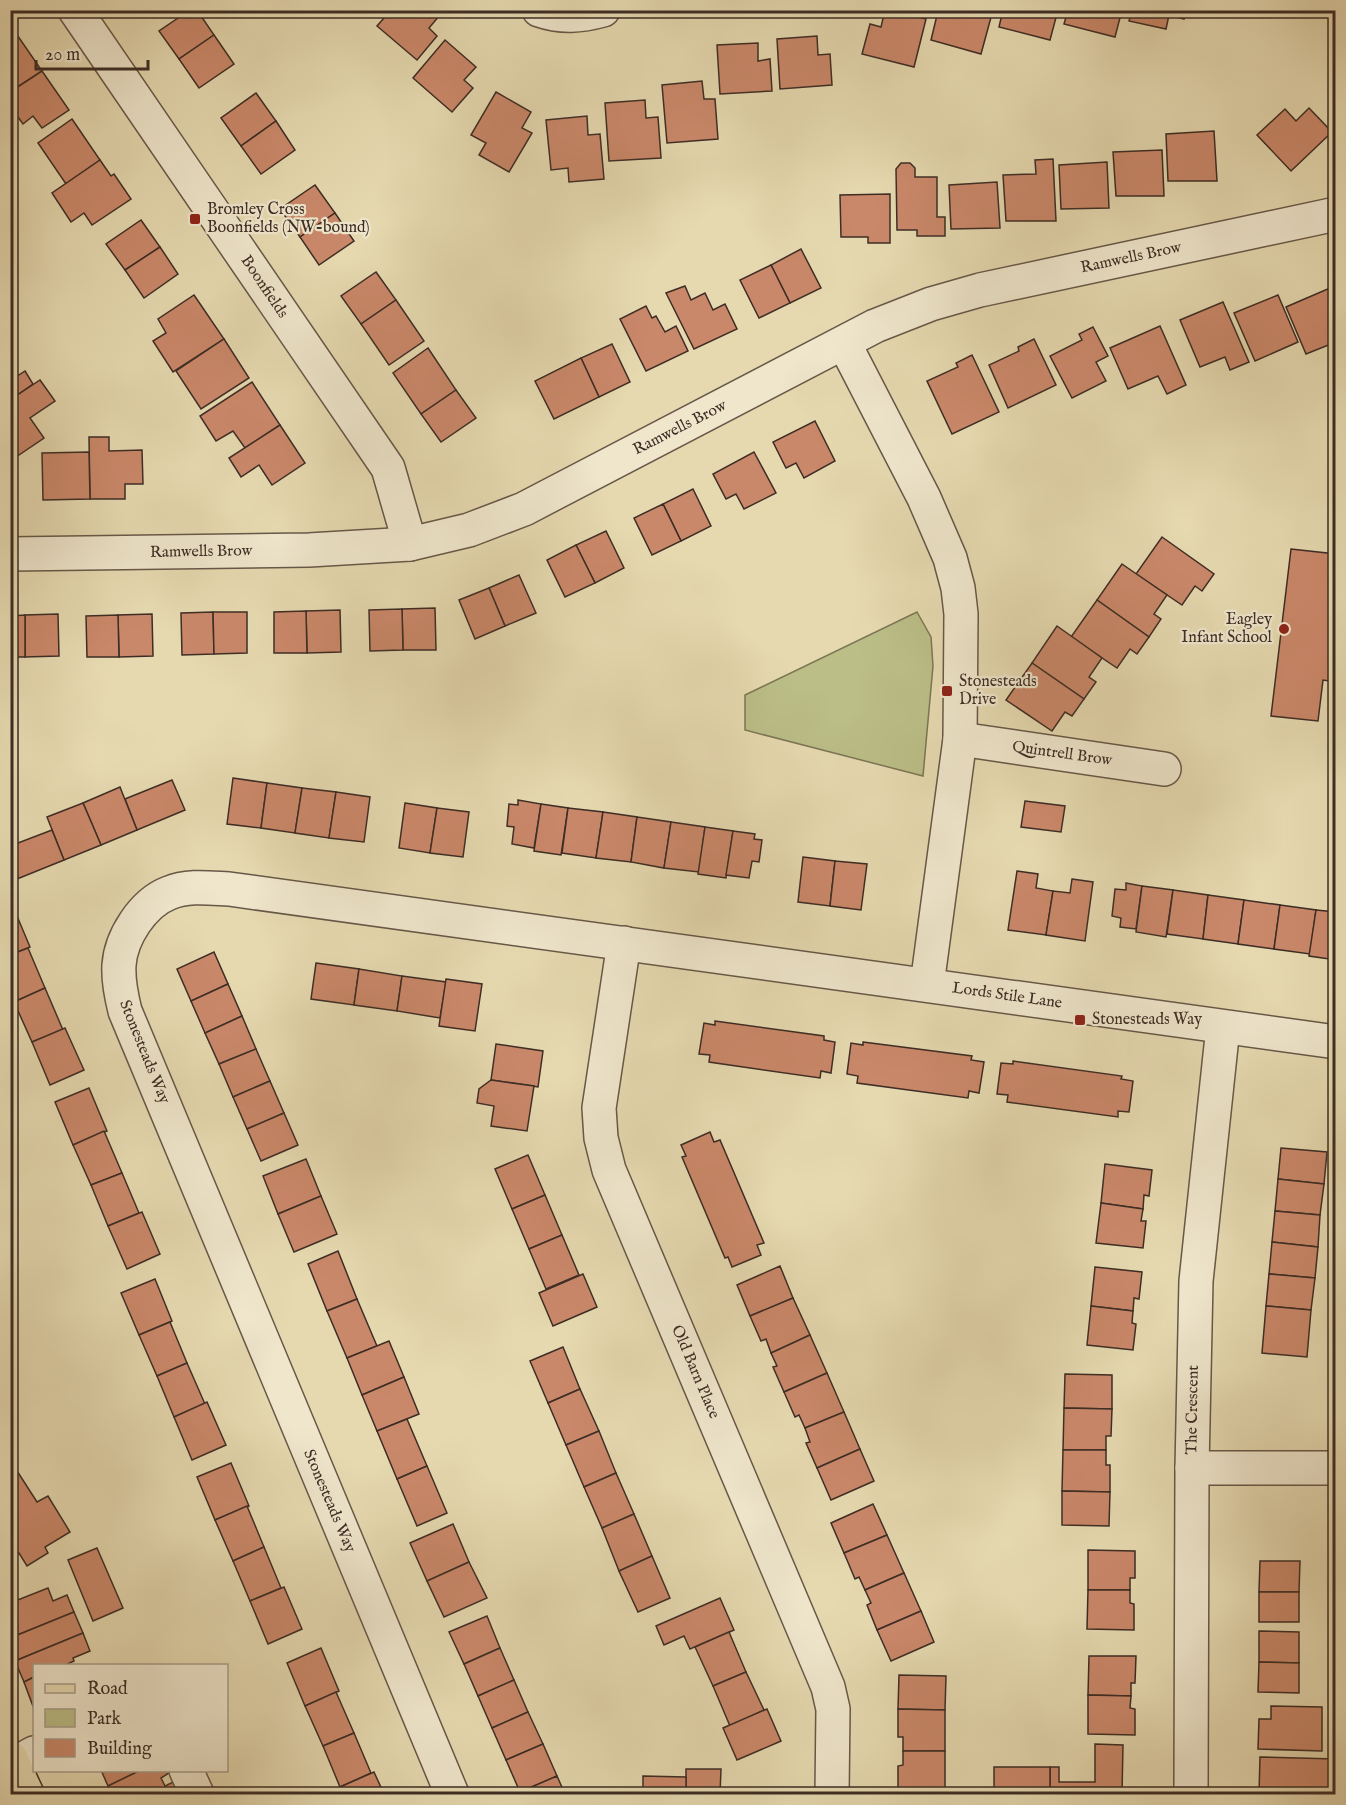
<svg xmlns="http://www.w3.org/2000/svg" width="1346" height="1805" viewBox="0 0 1346 1805" font-family="'IM FELL English',serif">
  <style>
    .green { fill: #bbbe87; stroke: #7c7656; stroke-width: 1.5 }
    .building { fill: #ca886a; stroke: #3d2d25; stroke-width: 1.5 }
    .lines { fill: none; stroke-linecap: round; stroke-linejoin: round }
    .minor-casing { stroke: #675848; stroke-width: 36 }
    .major-casing { stroke: #3d2d25; stroke-width: 36 }
    .minor { stroke: #efe6cc; stroke-width: 33 }
    .major { stroke: #e6d9b0; stroke-width: 33 }
    .poi-dot { fill: #8f2418; stroke: #efe6cc; stroke-width: 2 }
    .labels { text-anchor: middle; dominant-baseline: central; stroke-width: 4.5; stroke-linejoin: round; paint-order: stroke }
    .poi-label { font-size: 16px; fill: #3d2d25; stroke: #efe6cc; text-anchor: start }
    .street-label { font-size: 16px; fill: #3d2d25; stroke: #efe6cc }
  </style>
  <rect width="100%" height="100%" fill="#e6d9b0"/>
  <filter id="stains"><feTurbulence type="fractalNoise" baseFrequency=".00333" numOctaves="4"/><feColorMatrix values="0 0 0 0 .2 0 0 0 0 .09 0 0 0 0 .02 0 0 0 .5 -.17"/></filter>
  <radialGradient id="worn" r=".72"><stop offset=".6" stop-color="#630" stop-opacity="0"/><stop offset="1" stop-color="#630" stop-opacity=".3"/></radialGradient>
  <path class="green" d="M917,612L931,637L933,666L923,776L745,730V695Z"/>
  <g class="building">
    <path d="M190,10H197L214,35L179,59L159,31Z"/>
    <path d="M391,10H436L440,15L429,28L437,36L417,60L377,26Z"/>
    <path d="M885,10H893L926,19L914,67L862,54L870,24L881,27Z"/>
    <path d="M950,10H993L981,54L931,40L938,11L949,14Z"/>
    <path d="M1003,10H1058L1050,40L999,27Z"/>
    <path d="M1068,10H1122L1115,37L1064,24Z"/>
    <path d="M1132,10H1186L1184,19L1169,15L1166,29L1129,21Z"/>
    <path d="M13,29L42,71L10,92V30Z"/>
    <path d="M214,35L234,64L199,88L179,59Z"/>
    <path d="M817,36L818,55L830,54L832,85L780,89L777,39Z"/>
    <path d="M445,40L476,67L464,80L473,88L452,112L413,78Z"/>
    <path d="M758,43V61L770,59L772,91L720,94L717,45Z"/>
    <path d="M42,71L69,110L42,128L33,116L23,124L15,113L10,116V92Z"/>
    <path d="M702,81L704,99H715L718,139L667,143L662,85Z"/>
    <path d="M496,92L531,112L522,128L532,133L509,172L479,155L486,143L471,135Z"/>
    <path d="M256,93L276,121L241,146L221,118Z"/>
    <path d="M645,100L646,118L658,117L661,158L609,161L605,103Z"/>
    <path d="M1309,108L1332,132L1291,171L1257,135L1285,109L1296,121Z"/>
    <path d="M1336,113V124L1330,118Z"/>
    <path d="M587,116L588,135L600,134L604,179L569,182L568,168L551,170L546,120Z"/>
    <path d="M72,119L100,160L66,184L38,143Z"/>
    <path d="M276,121L295,150L261,174L241,146Z"/>
    <path d="M1214,131L1217,181H1168L1166,134Z"/>
    <path d="M1162,150L1164,196H1116L1113,152Z"/>
    <path d="M1053,159L1056,221H1006L1003,175L1036,174L1035,160Z"/>
    <path d="M100,160L111,176L114,174L131,199L92,225L84,213L71,222L52,193Z"/>
    <path d="M1107,162L1109,208L1061,209L1059,165Z"/>
    <path d="M901,163H910L915,168V177H937V217H945V236H917V230H897L896,169Z"/>
    <path d="M997,182L1000,228L951,229L949,185Z"/>
    <path d="M315,185L335,213L300,237L280,209Z"/>
    <path d="M890,194V243H868V237H841L840,195Z"/>
    <path d="M335,213L354,241L319,265L300,237Z"/>
    <path d="M141,220L160,247L125,270L106,244Z"/>
    <path d="M160,247L178,274L144,298L125,270Z"/>
    <path d="M801,249L821,288L790,303L771,265Z"/>
    <path d="M771,265L790,303L759,318L740,280Z"/>
    <path d="M376,272L396,300L361,324L341,296Z"/>
    <path d="M685,286L691,300L705,293L713,310L725,304L737,329L694,349L666,293Z"/>
    <path d="M1330,288L1336,302V342L1306,354L1286,307Z"/>
    <path d="M194,295L224,339L173,372L153,341L166,333L158,319Z"/>
    <path d="M1278,295L1298,342L1255,361L1234,313Z"/>
    <path d="M396,300L424,341L389,365L361,324Z"/>
    <path d="M1223,302L1249,362L1230,370L1225,357L1200,367L1180,320Z"/>
    <path d="M646,306L652,318L656,316L665,332L676,326L688,351L646,371L620,319Z"/>
    <path d="M1160,326L1186,385L1167,394L1158,376L1128,389L1110,348Z"/>
    <path d="M1093,327L1108,356L1096,362L1106,381L1072,398L1050,356L1082,340L1079,334Z"/>
    <path d="M224,339L249,378L201,409L176,371Z"/>
    <path d="M1034,339L1056,385L1008,408L989,365L1019,351L1018,347Z"/>
    <path d="M612,344L630,382L599,397L581,358Z"/>
    <path d="M428,348L456,390L421,414L393,373Z"/>
    <path d="M972,355L999,412L952,434L927,381L958,367L956,363Z"/>
    <path d="M581,358L599,397L554,419L535,381Z"/>
    <path d="M25,371L33,384L10,400V381Z"/>
    <path d="M40,380L55,401L30,418L44,438L16,457L10,448V400Z"/>
    <path d="M252,382L280,425L245,448L233,431L216,441L200,416Z"/>
    <path d="M456,390L476,418L441,442L421,414Z"/>
    <path d="M815,421L835,461L804,478L796,463L786,468L773,442Z"/>
    <path d="M280,425L305,463L272,485L259,465L241,477L229,458Z"/>
    <path d="M89,437H109V451L142,450L143,484H125V499H90Z"/>
    <path d="M89,452L90,499L43,500L42,453Z"/>
    <path d="M754,452L776,493L744,509L736,494L726,499L713,474Z"/>
    <path d="M693,489L711,526L681,541L663,504Z"/>
    <path d="M663,504L681,541L652,555L634,518Z"/>
    <path d="M606,531L624,568L595,583L576,545Z"/>
    <path d="M1162,537L1214,574L1202,591L1195,586L1182,605L1136,574Z"/>
    <path d="M576,545L595,583L565,597L547,560Z"/>
    <path d="M1291,549L1336,554V682L1323,680L1318,721L1271,716Z"/>
    <path d="M1122,564L1167,595L1154,614L1161,619L1149,637L1097,600Z"/>
    <path d="M519,575L536,613L505,626L489,588Z"/>
    <path d="M489,588L505,626L475,639L459,600Z"/>
    <path d="M1097,600L1149,637L1137,654L1130,649L1117,668L1071,637Z"/>
    <path d="M435,608L436,650H403L402,609Z"/>
    <path d="M402,609L403,650L370,651L369,610Z"/>
    <path d="M340,610L341,652L307,653L306,611Z"/>
    <path d="M306,611L307,653H274V612Z"/>
    <path d="M213,612L214,654L182,655L181,613Z"/>
    <path d="M213,612H247V653L214,654Z"/>
    <path d="M58,614L59,656L25,657V615Z"/>
    <path d="M152,614L153,656L119,657L118,615Z"/>
    <path d="M25,615V657H10V616Z"/>
    <path d="M118,615L119,657H87L86,616Z"/>
    <path d="M1057,626L1102,658L1089,677L1096,682L1084,699L1032,663Z"/>
    <path d="M1032,663L1084,699L1072,716L1065,712L1052,731L1006,700Z"/>
    <path d="M233,778L267,783L261,828L227,824Z"/>
    <path d="M172,780L185,810L137,830L125,799Z"/>
    <path d="M267,783L302,788L295,833L261,828Z"/>
    <path d="M120,787L137,830L101,845L83,803Z"/>
    <path d="M302,788L336,792L329,838L295,833Z"/>
    <path d="M336,792L370,797L364,842L329,838Z"/>
    <path d="M518,800L541,804L534,848L512,844L514,827L507,826L509,804L518,805Z"/>
    <path d="M1025,801L1065,806L1061,832L1021,827Z"/>
    <path d="M83,803L101,845L64,860L47,817Z"/>
    <path d="M405,803L437,808L430,853L399,848Z"/>
    <path d="M541,804L568,808L561,855L534,851Z"/>
    <path d="M437,808L469,812L463,857L430,853Z"/>
    <path d="M568,808L603,812L596,858L562,853Z"/>
    <path d="M603,812L637,817L631,862L596,858Z"/>
    <path d="M637,817L671,822L664,868L631,862Z"/>
    <path d="M671,822L705,827L699,872L664,868Z"/>
    <path d="M705,827L733,831L726,878L698,874Z"/>
    <path d="M52,830L64,860L17,879L10,864V846Z"/>
    <path d="M733,831L755,834L754,839L762,840L759,862L752,861L749,878L726,875Z"/>
    <path d="M803,857L835,861L830,906L798,902Z"/>
    <path d="M835,861L867,864L861,910L830,906Z"/>
    <path d="M1017,871L1038,874L1036,888L1053,891L1046,935L1008,930Z"/>
    <path d="M1072,879L1093,882L1085,941L1046,935L1053,891L1070,893Z"/>
    <path d="M1126,883L1142,886L1136,929L1120,927L1121,918L1112,916L1115,889L1126,890Z"/>
    <path d="M1142,886L1173,890L1166,937L1136,932Z"/>
    <path d="M1173,890L1208,895L1203,939L1167,934Z"/>
    <path d="M1208,895L1244,900L1238,944L1203,939Z"/>
    <path d="M1244,900L1280,905L1274,949L1238,944Z"/>
    <path d="M12,904L30,947L10,955V905Z"/>
    <path d="M1280,905L1316,910L1310,954L1274,949Z"/>
    <path d="M1316,910L1336,912V960L1309,956Z"/>
    <path d="M28,948L45,988L14,1002L10,993V955Z"/>
    <path d="M214,952L228,984L191,1001L177,969Z"/>
    <path d="M316,963L359,969L354,1005L311,999Z"/>
    <path d="M359,969L402,976L397,1011L354,1005Z"/>
    <path d="M402,976L446,982L440,1018L397,1011Z"/>
    <path d="M446,979L482,984L475,1031L439,1026Z"/>
    <path d="M228,984L242,1016L205,1033L191,1001Z"/>
    <path d="M45,988L63,1030L32,1042L14,1002Z"/>
    <path d="M242,1016L256,1049L219,1064L205,1033Z"/>
    <path d="M715,1021L824,1036V1040L835,1042L831,1073L821,1071L820,1078L709,1062L710,1055L699,1054L704,1023L715,1025Z"/>
    <path d="M65,1028L84,1070L50,1085L32,1042Z"/>
    <path d="M863,1042L972,1056L971,1060L984,1062L979,1093L969,1091L968,1098L857,1083L858,1076L847,1074L851,1043L863,1045Z"/>
    <path d="M496,1044L543,1051L538,1087L491,1080Z"/>
    <path d="M256,1049L270,1081L233,1097L219,1064Z"/>
    <path d="M1013,1061L1122,1076L1121,1079L1133,1081L1129,1112L1118,1111V1117L1007,1102L1008,1095L997,1094L1001,1063L1013,1064Z"/>
    <path d="M491,1080L534,1086L527,1131L491,1126L494,1106L477,1103L479,1089Z"/>
    <path d="M270,1081L284,1113L247,1129L233,1097Z"/>
    <path d="M89,1088L107,1131L73,1145L55,1102Z"/>
    <path d="M284,1113L298,1145L261,1161L247,1129Z"/>
    <path d="M104,1131L122,1173L91,1185L73,1145Z"/>
    <path d="M710,1132L714,1142L720,1140L764,1243L757,1245L761,1255L732,1267L728,1257L725,1258L682,1157L686,1156L681,1145Z"/>
    <path d="M1281,1148L1327,1152L1324,1184L1278,1179Z"/>
    <path d="M528,1155L545,1195L512,1209L495,1169Z"/>
    <path d="M306,1159L321,1196L278,1214L263,1176Z"/>
    <path d="M1105,1164L1152,1170L1149,1196L1144,1195L1143,1209L1101,1203Z"/>
    <path d="M122,1173L139,1213L108,1226L91,1185Z"/>
    <path d="M1278,1179L1324,1184L1320,1215L1275,1211Z"/>
    <path d="M545,1195L562,1235L529,1249L512,1209Z"/>
    <path d="M321,1196L337,1234L294,1252L278,1214Z"/>
    <path d="M1101,1203L1143,1209L1141,1221H1146L1143,1248L1096,1243Z"/>
    <path d="M1275,1211L1320,1215L1318,1247L1272,1242Z"/>
    <path d="M142,1212L160,1254L127,1269L108,1226Z"/>
    <path d="M562,1235L579,1275L546,1289L529,1249Z"/>
    <path d="M1272,1242L1318,1247L1315,1278L1269,1274Z"/>
    <path d="M338,1251L357,1299L327,1311L308,1264Z"/>
    <path d="M780,1266L793,1298L750,1316L737,1285Z"/>
    <path d="M1095,1267L1142,1272L1139,1299L1134,1298L1133,1311L1091,1306Z"/>
    <path d="M583,1274L597,1307L553,1326L539,1293Z"/>
    <path d="M1269,1274L1315,1278L1311,1310L1266,1306Z"/>
    <path d="M155,1279L172,1321L139,1335L121,1293Z"/>
    <path d="M793,1298L810,1335L771,1353L766,1339L761,1341L750,1316Z"/>
    <path d="M357,1299L377,1346L347,1358L327,1311Z"/>
    <path d="M1091,1306L1133,1311L1132,1323L1136,1324L1133,1350L1087,1345Z"/>
    <path d="M1266,1306L1311,1310L1307,1357L1262,1353Z"/>
    <path d="M170,1322L187,1363L157,1376L139,1335Z"/>
    <path d="M810,1335L827,1373L784,1392L773,1367L777,1366L771,1353Z"/>
    <path d="M389,1341L404,1377L362,1395L347,1358Z"/>
    <path d="M563,1347L580,1389L548,1403L530,1361Z"/>
    <path d="M187,1363L205,1404L174,1417L157,1376Z"/>
    <path d="M827,1373L844,1412L805,1428L799,1415L795,1417L784,1392Z"/>
    <path d="M1065,1374L1112,1375V1409L1064,1408Z"/>
    <path d="M404,1377L419,1414L377,1431L362,1395Z"/>
    <path d="M1333,1379H1336V1418L1332,1417Z"/>
    <path d="M580,1389L599,1431L566,1445L548,1403Z"/>
    <path d="M207,1402L226,1445L192,1460L174,1417Z"/>
    <path d="M1064,1408L1112,1409L1111,1436H1106V1450H1063Z"/>
    <path d="M844,1412L860,1449L817,1468L806,1443L810,1442L805,1428Z"/>
    <path d="M407,1419L427,1466L397,1479L377,1431Z"/>
    <path d="M599,1431L616,1473L584,1487L566,1445Z"/>
    <path d="M860,1449L874,1481L831,1500L817,1468Z"/>
    <path d="M1063,1450H1106V1465H1110V1492L1062,1491Z"/>
    <path d="M10,1460L37,1502L48,1496L70,1532L45,1547L48,1553L27,1566L19,1553L10,1558Z"/>
    <path d="M231,1463L249,1506L215,1520L197,1477Z"/>
    <path d="M427,1466L447,1513L417,1526L397,1479Z"/>
    <path d="M616,1473L634,1514L602,1528L584,1487Z"/>
    <path d="M1062,1491L1110,1492L1109,1526L1062,1525Z"/>
    <path d="M873,1504L887,1535L844,1553L831,1523Z"/>
    <path d="M247,1506L264,1547L233,1561L215,1520Z"/>
    <path d="M634,1514L652,1556L619,1571L602,1528Z"/>
    <path d="M453,1524L469,1562L427,1581L410,1543Z"/>
    <path d="M1333,1529H1336V1568H1334Z"/>
    <path d="M887,1535L904,1573L865,1590L859,1577L855,1579L844,1553Z"/>
    <path d="M264,1547L281,1588L250,1601L233,1561Z"/>
    <path d="M97,1548L123,1608L93,1621L68,1560Z"/>
    <path d="M1088,1550L1135,1551V1578H1130V1590H1088Z"/>
    <path d="M652,1556L670,1598L638,1612L619,1571Z"/>
    <path d="M1260,1561H1300L1299,1592H1259Z"/>
    <path d="M469,1562L487,1598L444,1617L427,1581Z"/>
    <path d="M904,1573L921,1611L877,1630L867,1605L871,1603L865,1590Z"/>
    <path d="M284,1587L302,1629L268,1644L250,1601Z"/>
    <path d="M48,1588L53,1601L67,1595L74,1612L10,1638V1603Z"/>
    <path d="M1088,1590H1130V1603L1134,1604V1630L1087,1629Z"/>
    <rect x="1259" y="1592" width="40" height="30"/>
    <path d="M720,1598L734,1630L690,1649L684,1636L664,1645L656,1626Z"/>
    <path d="M921,1611L934,1642L891,1661L877,1630Z"/>
    <path d="M74,1612L83,1633L15,1661L10,1649V1638Z"/>
    <path d="M487,1616L500,1648L464,1664L449,1632Z"/>
    <path d="M1259,1631L1299,1632V1663L1259,1662Z"/>
    <path d="M729,1632L746,1672L713,1686L695,1647Z"/>
    <path d="M83,1633L90,1651L73,1658L74,1661L63,1666H34V1677L24,1682L15,1661Z"/>
    <path d="M321,1648L339,1691L305,1706L287,1663Z"/>
    <path d="M500,1648L514,1680L478,1696L464,1664Z"/>
    <path d="M1089,1656H1136L1135,1683H1131V1696L1088,1695Z"/>
    <path d="M1259,1662L1299,1663V1693L1258,1692Z"/>
    <path d="M746,1672L764,1710L730,1726L713,1686Z"/>
    <path d="M899,1675L946,1676L945,1710L898,1709Z"/>
    <path d="M34,1677V1709L24,1682Z"/>
    <path d="M514,1680L528,1712L492,1728L478,1696Z"/>
    <path d="M336,1692L354,1733L323,1746L305,1706Z"/>
    <path d="M1088,1695L1131,1696L1130,1708L1135,1709V1735L1088,1734Z"/>
    <path d="M1271,1706L1322,1707V1751L1258,1749L1259,1719H1271Z"/>
    <path d="M767,1709L781,1741L737,1760L723,1728Z"/>
    <path d="M898,1709L945,1710V1751H903V1737H898Z"/>
    <path d="M528,1712L543,1744L506,1760L492,1728Z"/>
    <path d="M354,1733L371,1773L340,1787L323,1746Z"/>
    <path d="M543,1744L557,1776L520,1792L506,1760Z"/>
    <path d="M1095,1744L1123,1745L1122,1794H1050V1767H1059V1782H1095Z"/>
    <path d="M903,1751H945V1793L898,1792V1766L903,1765Z"/>
    <path d="M1260,1757L1336,1759V1794H1259Z"/>
    <rect x="994" y="1767" width="56" height="27"/>
    <path d="M686,1769H721L720,1794H686Z"/>
    <path d="M101,1770H141L108,1786Z"/>
    <path d="M141,1770H168L169,1773L161,1778L168,1792L162,1794H112L108,1786Z"/>
    <path d="M374,1772L384,1794H343L340,1787Z"/>
    <path d="M185,1776L193,1794H162L168,1792L165,1786Z"/>
    <path d="M557,1776L565,1794H521L520,1792Z"/>
    <path d="M643,1776L686,1777V1794H643Z"/>
    <path d="M898,1792L945,1793V1794H898Z"/>
  </g>
  <g class="lines">
    <defs>
      <g id="minor">
        <path d="M75,10L388,468L410,544"/>
        <path d="M539,10C562,18 581,16 603,10"/>
        <path d="M844,343L924,498L950,558L958,588L961,614L960,739L927,985"/>
        <path d="M10,554L309,550L410,544L469,530L524,509L875,326L931,304L980,290L1336,214"/>
        <path d="M960,739L1164,769"/>
        <path d="M624,943L599,1108L601,1138L609,1170L828,1687L833,1709L832,1794"/>
        <path d="M1192,1468H1336"/>
        <path d="M14,1764L34,1753"/>
        <path d="M186,1770L197,1794"/>
        <path d="M452,1794L125,1011C121,995 118,981 119,965C121,937 143,903 169,893C188,885 209,888 229,889L1336,1042"/>
        <path d="M1191,1794L1192,1468L1196,1281L1223,1027"/>
      </g>
      <path id="major" d="M10,1757L27,1794"/>
    </defs>
    <use href="#minor" class="minor-casing"/>
    <use href="#major" class="major-casing"/>
    <use href="#minor" class="minor"/>
    <use href="#major" class="major"/>
  </g>
  <g class="poi-dot">
    <rect x="189" y="213" width="12" height="12" rx="3"/>
    <circle cx="1284" cy="629" r="6"/>
    <rect x="941" y="685" width="12" height="12" rx="3"/>
    <rect x="1074" y="1014" width="12" height="12" rx="3"/>
  </g>
  <g class="labels">
    <g class="poi-label">
      <text x="207" y="210">Bromley Cross<tspan x="207" dy="18">Boonfields (NW-bound)</tspan></text>
      <text x="1272" y="620" text-anchor="end">Eagley<tspan x="1272" dy="18">Infant School</tspan></text>
      <text x="959" y="682">Stonesteads<tspan x="959" dy="18">Drive</tspan></text>
      <text x="1092" y="1020">Stonesteads Way</text>
    </g>
    <g class="street-label">
      <text transform="translate(1131 258) rotate(-12)">Ramwells Brow</text>
      <text transform="translate(264 287) rotate(56)">Boonfields</text>
      <text transform="translate(680 428) rotate(-27)">Ramwells Brow</text>
      <text transform="translate(201 552) rotate(-1)">Ramwells Brow</text>
      <text transform="translate(1062 754) rotate(8)">Quintrell Brow</text>
      <text transform="translate(1007 996) rotate(8)">Lords Stile Lane</text>
      <text transform="translate(144 1052) rotate(68)">Stonesteads Way</text>
      <text transform="translate(695 1372) rotate(67)">Old Barn Place</text>
      <text transform="translate(1193 1410) rotate(-89)">The Crescent</text>
      <text transform="translate(329 1501) rotate(67)">Stonesteads Way</text>
    </g>
  </g>
  <rect width="1346" height="1805" fill="none" stroke="#e6d9b0" stroke-width="36"/>
  <rect x="12" y="12" width="1322" height="1781" fill="none" stroke="#3d2d25" stroke-width="3"/>
  <rect x="18" y="18" width="1310" height="1769" fill="none" stroke="#3d2d25" stroke-width="1.5"/>
  <rect x="33" y="1664" width="195" height="108" fill="#efe6cc" stroke="#a89c89" stroke-width="1.5"/>
  <rect x="45" y="1684" width="30" height="9" fill="#e6d9b0" stroke="#a89c89" stroke-width="1.5"/>
  <text x="87" y="1694" font-size="18" fill="#3d2d25">Road</text>
  <rect x="45" y="1709" width="30" height="18" fill="#bbbe87" stroke="#a89c89" stroke-width="1.5"/>
  <text x="87" y="1724" font-size="18" fill="#3d2d25">Park</text>
  <rect x="45" y="1739" width="30" height="18" fill="#ca886a" stroke="#a89c89" stroke-width="1.5"/>
  <text x="87" y="1754" font-size="18" fill="#3d2d25">Building</text>
  <path d="M36 60v9h112v-9" fill="none" stroke="#3d2d25" stroke-width="3"/>
  <text x="45" y="60" font-size="18" fill="#3d2d25" stroke="#efe6cc" stroke-width="4.5" paint-order="stroke">20 m</text>
  <rect width="100%" height="100%" filter="url(#stains)"/>
  <rect width="100%" height="100%" fill="url(#worn)"/>
</svg>
